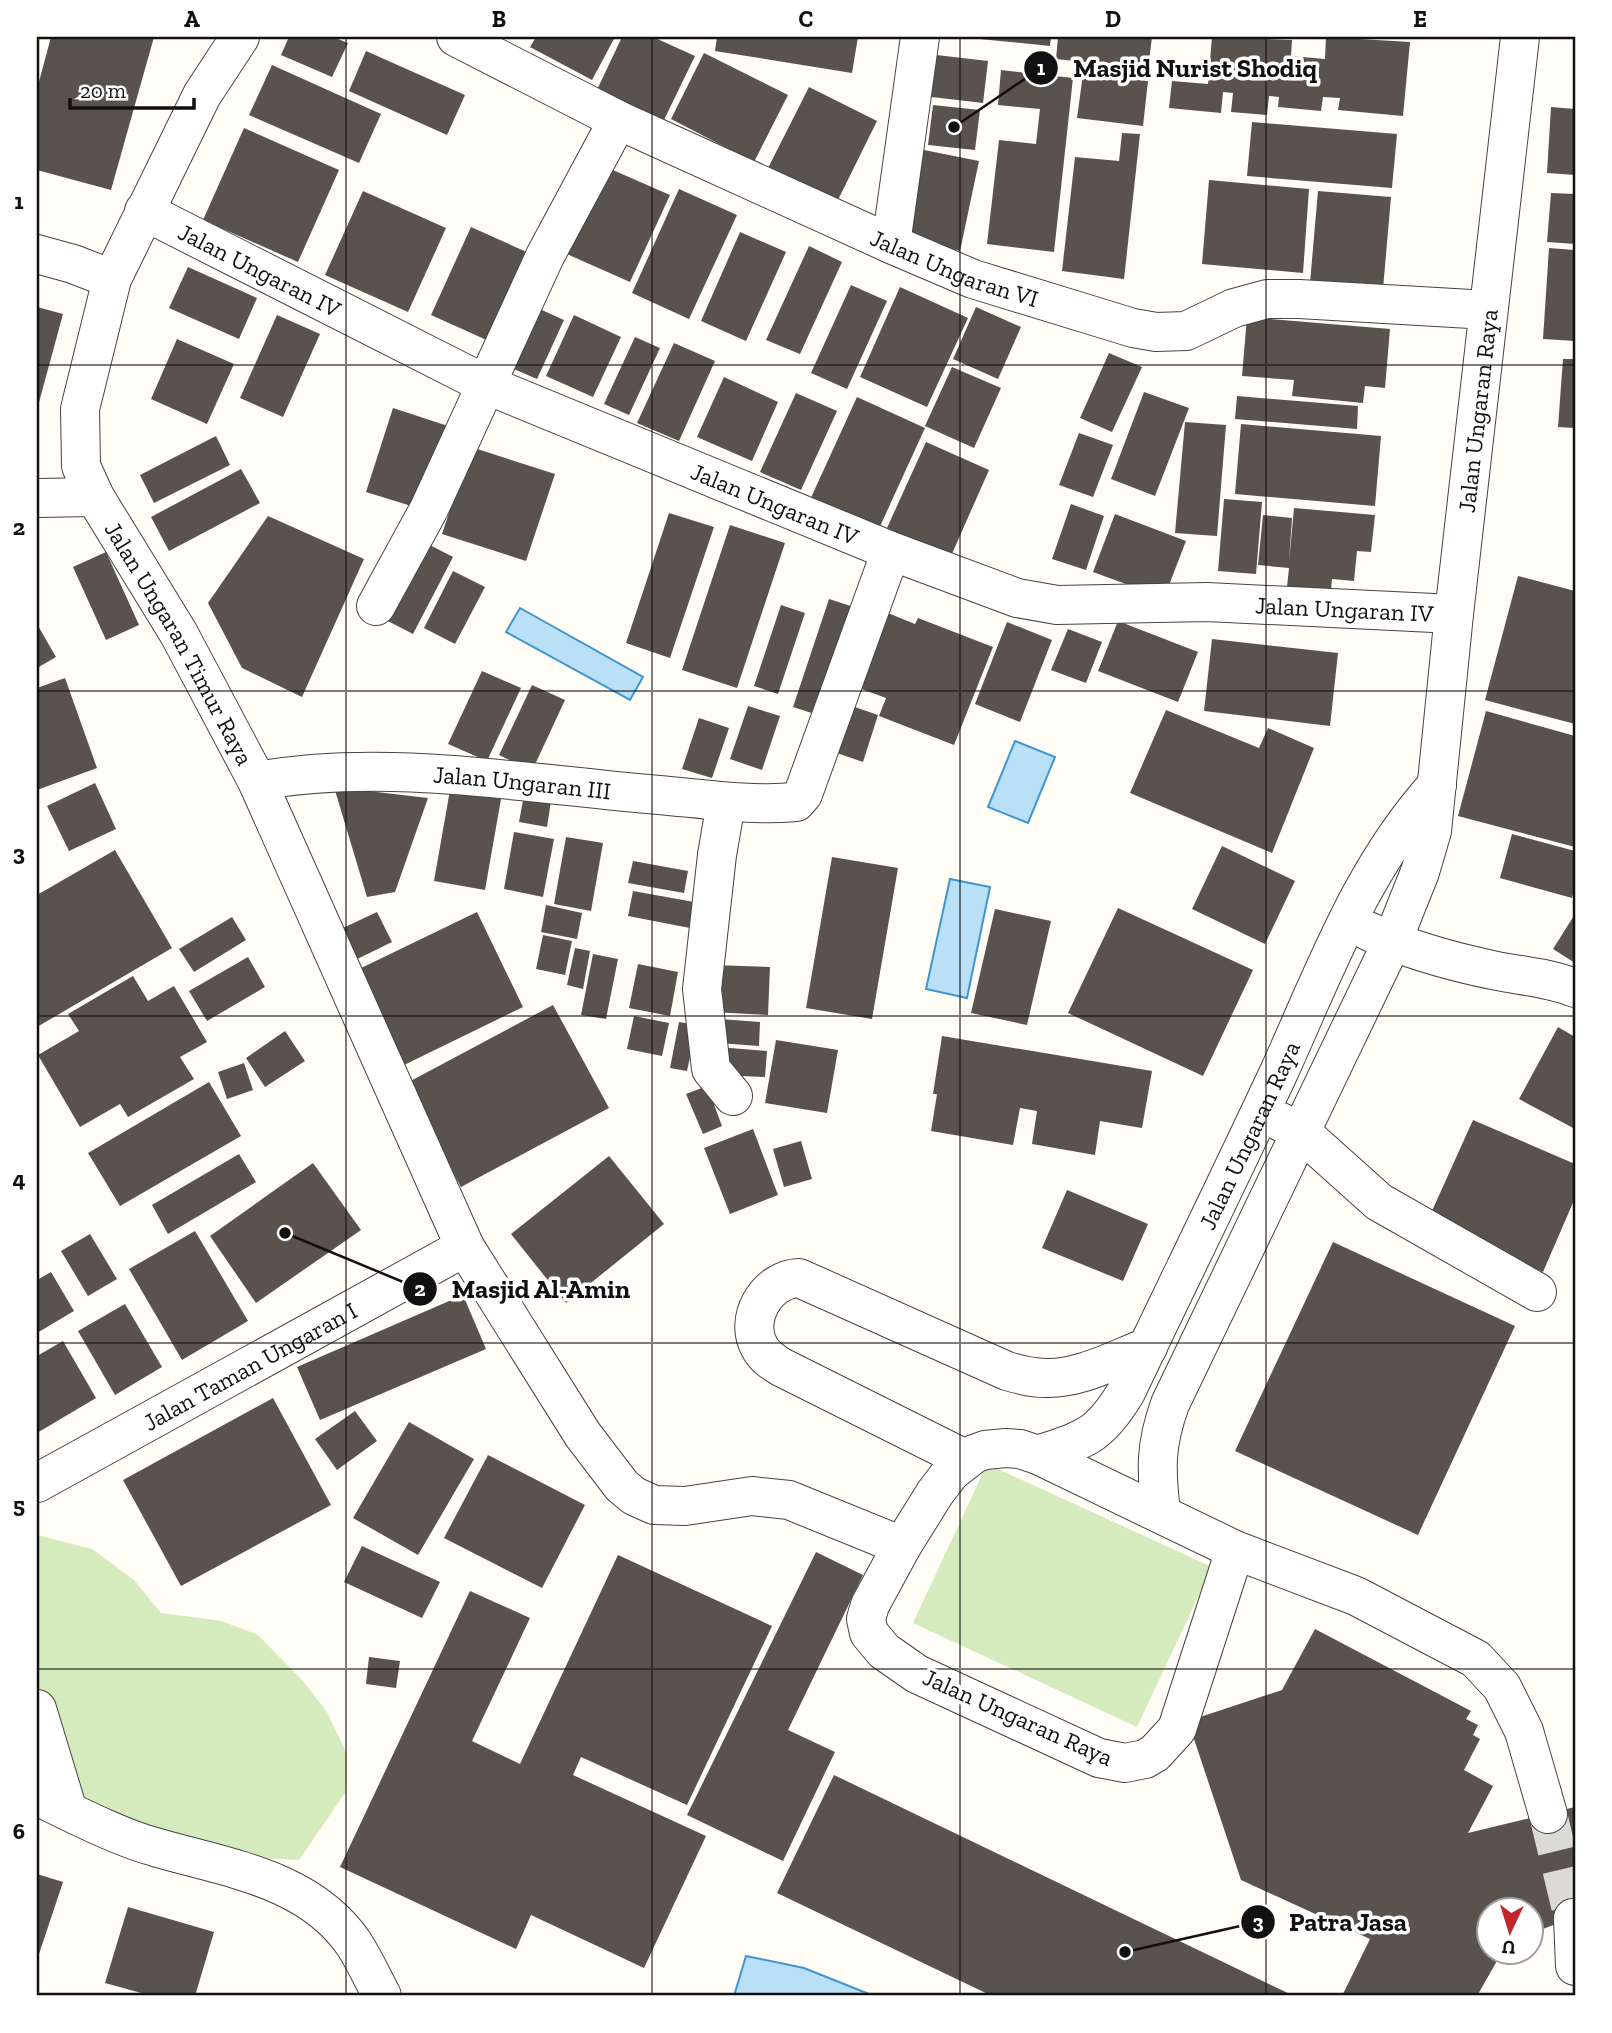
<svg xmlns="http://www.w3.org/2000/svg" width="1612" height="2033" viewBox="0 0 1612 2033" font-family="'Zilla Slab',serif">
  <style>
    .green { fill: #d5ebbd }
    .water { fill: #b9e0f7; stroke: #3f96cf; stroke-width: 2 }
    .building { fill: #5a524d }
    .lines { fill: none; stroke-linecap: round; stroke-linejoin: round }
    .minor-tunnel { stroke: #dbdad3; stroke-width: 38; stroke-dasharray: 38 19; stroke-linecap: butt }
    .minor-casing { stroke: #444; stroke-width: 40 }
    .minor { stroke: #fff; stroke-width: 38 }
    .grid { fill: none; stroke: #111; stroke-width: 2; stroke-opacity: 0.55 }
    .labels { text-anchor: middle; dominant-baseline: central; stroke-width: 7; stroke-linejoin: round; paint-order: stroke }
    .street-label { font-size: 24px; fill: #111; stroke: #fff }
    .leader { fill: none; stroke: #111; stroke-width: 2.5 }
    .callout-dot { fill: #111; stroke: #fff; stroke-width: 2.5 }
    .mark-label { font-size: 21px; text-anchor: middle; font-weight: bold; fill: #fff }
    .callout-label { font-size: 26px; text-anchor: middle; font-weight: bold; fill: #111; stroke: #fff; stroke-width: 7; stroke-linejoin: round; paint-order: stroke }
    .neatline { fill: none; stroke: #111; stroke-width: 2.5 }
    .grid-label { font-size: 23px; text-anchor: middle; font-weight: bold; fill: #111 }
  </style>
  <rect width="100%" height="100%" fill="#fffdf5"/>
  <g class="green">
    <path d="M987,1464L1212,1567L1137,1727L913,1623Z"/>
    <path d="M37,1535L92,1549L134,1580L161,1613L222,1621L258,1635L303,1681L327,1712L347,1754V1790L299,1860L241,1857L118,1819L54,1789L37,1764Z"/>
  </g>
  <g class="water">
    <path d="M520,608L643,677L630,700L506,632Z"/>
    <path d="M1015,741L1055,757L1028,823L988,807Z"/>
    <path d="M950,879L990,887L967,998L926,989Z"/>
    <path d="M746,1956L804,1968L874,1996H734Z"/>
  </g>
  <g class="building">
    <path d="M51,37H154L111,190L37,170V89Z"/>
    <path d="M289,37H333L348,43L332,77L281,55Z"/>
    <path d="M536,37H615L592,80L530,47Z"/>
    <path d="M622,37H653L695,56L662,124L595,94Z"/>
    <path d="M717,37H858L852,73L715,51Z"/>
    <path d="M981,37H1051L1050,46L980,39Z"/>
    <path d="M1058,37H1152L1148,69L1056,59Z"/>
    <path d="M1212,37L1292,40L1291,56L1325,59L1326,37L1410,42L1403,116L1338,110L1340,98L1323,97L1321,111L1278,107L1279,97L1269,96L1267,115L1231,112L1233,93L1223,92L1221,113L1169,108L1172,81L1208,84Z"/>
    <path d="M366,51L465,95L447,135L349,91Z"/>
    <path d="M704,53L788,95L754,162L671,119Z"/>
    <path d="M928,54L988,61L983,103L923,96Z"/>
    <path d="M272,65L381,114L359,163L249,115Z"/>
    <path d="M1001,70L1073,78L1054,252L987,244L999,140L1036,144L1040,109L998,105Z"/>
    <path d="M1083,74L1148,81L1143,126L1077,118Z"/>
    <path d="M809,87L877,121L832,212L763,178Z"/>
    <path d="M933,105L980,110L975,150L928,145Z"/>
    <path d="M1551,107L1575,109V175L1547,173Z"/>
    <path d="M1252,122L1397,134L1392,188L1247,176Z"/>
    <path d="M244,128L339,170L298,262L203,220Z"/>
    <path d="M1122,133L1140,134L1124,279L1062,271L1075,157L1119,161Z"/>
    <path d="M919,149L979,161L960,251L906,237Z"/>
    <path d="M599,164L670,195L630,282L560,251Z"/>
    <path d="M1209,180L1309,189L1303,273L1202,264Z"/>
    <path d="M679,189L737,215L689,319L632,293Z"/>
    <path d="M363,191L446,228L408,312L325,275Z"/>
    <path d="M1318,191L1391,197L1383,289L1310,283Z"/>
    <path d="M1551,193L1575,194V244L1547,242Z"/>
    <path d="M471,227L531,254L491,342L431,315Z"/>
    <path d="M740,232L786,252L746,341L701,321Z"/>
    <path d="M809,246L842,262L800,354L766,340Z"/>
    <path d="M1549,248L1575,250V341L1543,339Z"/>
    <path d="M188,267L257,298L239,339L169,308Z"/>
    <path d="M851,285L887,301L847,389L811,373Z"/>
    <path d="M900,287L968,318L927,407L860,377Z"/>
    <path d="M533,306L564,320L537,379L507,366Z"/>
    <path d="M37,307L63,314L38,406H37Z"/>
    <path d="M976,307L1021,327L998,379L953,359Z"/>
    <path d="M277,315L320,334L283,417L240,398Z"/>
    <path d="M574,315L621,337L593,397L546,376Z"/>
    <path d="M1247,317L1390,329L1385,388L1365,386L1363,403L1292,396L1294,380L1242,376Z"/>
    <path d="M635,337L660,348L629,415L604,404Z"/>
    <path d="M177,339L234,364L207,424L151,399Z"/>
    <path d="M674,343L715,361L679,441L637,423Z"/>
    <path d="M1109,353L1142,367L1112,432L1080,418Z"/>
    <path d="M1563,359H1575V428L1558,427Z"/>
    <path d="M952,367L1001,388L974,448L925,426Z"/>
    <path d="M724,377L778,402L752,461L697,437Z"/>
    <path d="M1144,392L1189,408L1155,496L1111,479Z"/>
    <path d="M796,393L837,411L801,490L760,472Z"/>
    <path d="M1237,396L1358,406L1357,429L1235,419Z"/>
    <path d="M857,397L925,428L877,533L809,502Z"/>
    <path d="M393,408L448,426L421,509L366,492Z"/>
    <path d="M1185,422L1226,425L1217,536L1175,533Z"/>
    <path d="M1241,424L1381,436L1375,506L1235,494Z"/>
    <path d="M1079,433L1113,445L1093,497L1059,485Z"/>
    <path d="M216,436L230,465L154,503L140,475Z"/>
    <path d="M926,442L989,470L951,556L887,528Z"/>
    <path d="M471,447L555,474L526,561L442,534Z"/>
    <path d="M241,469L260,503L169,551L151,517Z"/>
    <path d="M1224,499L1262,502L1256,574L1218,571Z"/>
    <path d="M1071,504L1104,516L1086,570L1052,559Z"/>
    <path d="M1294,508L1375,515L1371,552L1357,551L1354,581L1332,579L1331,590L1287,587L1289,568L1258,565L1263,515L1292,518L1289,562Z"/>
    <path d="M669,513L714,527L670,658L626,643Z"/>
    <path d="M1115,514L1186,541L1164,598L1093,572Z"/>
    <path d="M268,516L364,559L302,697L242,668L208,603Z"/>
    <path d="M730,525L785,543L737,688L682,670Z"/>
    <path d="M420,540L453,557L413,634L380,617Z"/>
    <path d="M106,552L139,625L106,640L73,567Z"/>
    <path d="M453,571L485,587L455,644L424,628Z"/>
    <path d="M1518,576L1575,591V724L1485,700Z"/>
    <path d="M829,599L860,609L824,717L793,707Z"/>
    <path d="M781,605L805,613L778,694L754,686Z"/>
    <path d="M878,609L915,624L918,618L993,647L954,745L879,716L886,698L848,684Z"/>
    <path d="M1118,621L1198,652L1178,702L1098,671Z"/>
    <path d="M1007,622L1052,640L1020,722L975,704Z"/>
    <path d="M37,624L56,657L37,668Z"/>
    <path d="M1068,629L1102,642L1086,683L1051,670Z"/>
    <path d="M1212,639L1338,653L1330,726L1204,711Z"/>
    <path d="M482,671L521,688L487,761L448,744Z"/>
    <path d="M65,678L97,768L37,790V688Z"/>
    <path d="M532,685L565,700L532,771L499,755Z"/>
    <path d="M846,704L878,715L863,762L831,751Z"/>
    <path d="M748,706L780,716L762,770L730,759Z"/>
    <path d="M1166,710L1259,748L1268,728L1314,748L1272,853L1130,793Z"/>
    <path d="M1486,711L1575,736V847L1458,816Z"/>
    <path d="M699,718L729,728L712,778L682,769Z"/>
    <path d="M95,783L116,829L69,851L47,806Z"/>
    <path d="M334,787L428,798L395,892L367,897Z"/>
    <path d="M450,790L501,799L485,890L434,881Z"/>
    <path d="M524,795L551,801L547,827L519,822Z"/>
    <path d="M514,832L554,839L543,897L504,889Z"/>
    <path d="M1512,834L1575,851V887L1572,898L1500,878Z"/>
    <path d="M566,837L603,843L591,911L554,904Z"/>
    <path d="M1222,846L1295,881L1265,944L1192,909Z"/>
    <path d="M115,850L172,948L37,1027V895Z"/>
    <path d="M832,857L898,868L872,1019L806,1008Z"/>
    <path d="M633,861L688,871L684,893L628,883Z"/>
    <path d="M633,891L694,902L690,928L628,916Z"/>
    <path d="M546,905L582,913L577,939L541,932Z"/>
    <path d="M1118,908L1253,970L1203,1076L1068,1013Z"/>
    <path d="M995,909L1051,921L1027,1025L971,1013Z"/>
    <path d="M377,912L392,942L343,966L328,935Z"/>
    <path d="M477,912L523,1007L402,1066L355,971Z"/>
    <path d="M1575,914V963L1553,949Z"/>
    <path d="M232,917L246,940L194,972L179,949Z"/>
    <path d="M543,935L572,941L565,975L536,969Z"/>
    <path d="M575,948L590,951L583,989L567,985Z"/>
    <path d="M593,954L618,959L606,1019L581,1015Z"/>
    <path d="M248,957L265,987L207,1021L189,991Z"/>
    <path d="M638,964L678,972L670,1016L629,1008Z"/>
    <path d="M713,965L770,967L768,1015L711,1012Z"/>
    <path d="M133,976L148,1001L174,986L207,1042L180,1057L194,1079L128,1117L120,1104L80,1127L38,1055L79,1031L68,1014Z"/>
    <path d="M553,1005L609,1108L461,1187L405,1084Z"/>
    <path d="M634,1016L669,1023L662,1056L627,1049Z"/>
    <path d="M720,1019L760,1022L759,1046L718,1043Z"/>
    <path d="M679,1022L697,1025L687,1071L670,1068Z"/>
    <path d="M1558,1027L1575,1037V1129L1519,1099Z"/>
    <path d="M285,1031L305,1061L265,1087L246,1058Z"/>
    <path d="M942,1036L1152,1071L1142,1128L1100,1121L1095,1155L1032,1144L1037,1111L1020,1108L1013,1145L931,1131L937,1094H933Z"/>
    <path d="M776,1040L838,1050L827,1113L765,1103Z"/>
    <path d="M718,1047L767,1051L765,1077L718,1075Z"/>
    <path d="M244,1063L253,1090L227,1099L218,1072Z"/>
    <path d="M209,1082L241,1136L120,1206L88,1153Z"/>
    <path d="M707,1086L722,1126L703,1134L686,1094Z"/>
    <path d="M1473,1120L1575,1164V1198L1543,1272L1427,1222Z"/>
    <path d="M753,1129L778,1195L730,1214L704,1148Z"/>
    <path d="M801,1141L812,1179L784,1187L773,1149Z"/>
    <path d="M239,1154L256,1182L168,1234L152,1205Z"/>
    <path d="M609,1156L664,1224L566,1303L511,1234Z"/>
    <path d="M313,1163L361,1230L256,1303L210,1236Z"/>
    <path d="M1067,1190L1148,1224L1123,1281L1042,1248Z"/>
    <path d="M195,1231L248,1321L182,1360L129,1269Z"/>
    <path d="M90,1234L117,1279L88,1296L61,1251Z"/>
    <path d="M1333,1242L1515,1326L1418,1535L1235,1451Z"/>
    <path d="M51,1272L74,1311L37,1333V1280Z"/>
    <path d="M463,1295L486,1349L320,1420L297,1367Z"/>
    <path d="M125,1304L162,1367L115,1395L78,1331Z"/>
    <path d="M63,1341L96,1398L37,1433V1356Z"/>
    <path d="M273,1398L331,1505L181,1586L123,1480Z"/>
    <path d="M355,1411L377,1441L337,1470L315,1439Z"/>
    <path d="M409,1422L474,1459L418,1555L353,1518Z"/>
    <path d="M488,1455L585,1505L542,1588L444,1538Z"/>
    <path d="M362,1546L440,1582L422,1618L344,1582Z"/>
    <path d="M816,1552L863,1575L788,1730L835,1752L783,1861L687,1815Z"/>
    <path d="M618,1555L772,1626L687,1805L581,1757L573,1775L706,1836L644,1968L531,1915L516,1949L340,1867L470,1591L530,1618L472,1741L520,1764Z"/>
    <path d="M1315,1629L1471,1711L1466,1719L1478,1725L1473,1735L1480,1739L1464,1770L1493,1786L1468,1833L1575,1807V1917L1532,1933V1910H1490V1952H1502L1477,1996H1342L1370,1939L1241,1880L1188,1721L1282,1690Z"/>
    <path d="M369,1657L400,1661L396,1688L366,1684Z"/>
    <path d="M834,1775L1294,1996H992L777,1893Z"/>
    <path d="M37,1874L63,1882L37,1960Z"/>
    <path d="M128,1907L214,1932L195,1996H152L105,1983Z"/>
  </g>
  <g class="lines">
    <path class="minor-tunnel" d="M1548,1814L1573,1918"/>
    <defs>
      <g id="minor">
        <path id="s1" d="M240,37L202,95L112,279L80,409L81,466L95,497L179,634L257,781L465,1247L583,1435L622,1486L634,1496L654,1505L685,1506L752,1496L789,1500L902,1546"/>
        <path id="s2" d="M456,37L618,120L891,244L973,279L1133,328L1156,332L1186,331L1234,308L1267,299H1299L1488,310"/>
        <path id="s3" d="M144,211L487,385L891,551L1017,598L1057,605L1207,602L1454,614"/>
        <path d="M891,244L920,37"/>
        <path d="M37,254L73,264L112,279"/>
        <path d="M37,498L95,497"/>
        <path d="M376,606L429,509L545,256L618,120"/>
        <path id="s4" d="M257,781C389,758 526,784 659,795C705,799 750,806 796,802L803,794L891,551"/>
        <path d="M726,803L717,855L702,989L711,1069L733,1096"/>
        <path d="M1368,931C1409,950 1453,962 1497,971C1523,976 1550,978 1575,988"/>
        <path d="M1281,1122L1302,1133L1379,1202L1537,1292"/>
        <path id="s5" d="M1038,1455C1085,1439 1099,1437 1126,1392C1177,1285 1229,1179 1279,1072C1324,973 1362,867 1437,785"/>
        <path d="M965,1459L781,1367C773,1362 765,1357 760,1348C743,1320 766,1279 799,1278L1007,1371C1020,1375 1032,1378 1046,1378C1080,1379 1116,1359 1148,1347"/>
        <path id="s6" d="M37,1483L465,1247"/>
        <path id="s7" d="M1161,1513C1156,1469 1155,1446 1170,1404L1392,942L1420,872L1432,831L1454,614L1520,37"/>
        <path d="M1235,1550L1177,1729L1155,1753L1145,1759L1125,1763L1099,1758L917,1674L884,1651L869,1633L866,1619L870,1605L902,1546L935,1493L951,1472L974,1454L985,1450L1006,1448L1020,1449L1038,1455L1235,1550L1356,1596L1476,1659L1502,1687L1524,1731L1548,1814"/>
        <path d="M37,1709L68,1811"/>
        <path d="M37,1796C72,1813 118,1837 155,1847C226,1868 309,1878 354,1944C365,1961 373,1979 382,1996"/>
        <path d="M1573,1918L1575,1966"/>
      </g>
    </defs>
    <use href="#minor" class="minor-casing"/>
    <use href="#minor" class="minor"/>
  </g>
  <path class="grid" d="M346,37V1996M652,37V1996M960,37V1996M1266,37V1996M37,365H1575M37,691H1575M37,1016H1575M37,1343H1575M37,1669H1575"/>
  <g class="labels">
    <g class="street-label">
      <text stroke="none"><textPath href="#s2" startOffset="550">Jalan Ungaran VI</textPath></text>
      <text stroke="none"><textPath href="#s3" startOffset="130">Jalan Ungaran IV</textPath></text>
      <text stroke="none"><textPath href="#s7" startOffset="1164">Jalan Ungaran Raya</textPath></text>
      <text stroke="none"><textPath href="#s3" startOffset="696">Jalan Ungaran IV</textPath></text>
      <text stroke="none"><textPath href="#s3" startOffset="1284">Jalan Ungaran IV</textPath></text>
      <text stroke="none"><textPath href="#s1" startOffset="668">Jalan Ungaran Timur Raya</textPath></text>
      <text stroke="none"><textPath href="#s4" startOffset="266">Jalan Ungaran III</textPath></text>
      <text stroke="none"><textPath href="#s5" startOffset="397">Jalan Ungaran Raya</textPath></text>
      <text stroke="none"><textPath href="#s6" startOffset="243">Jalan Taman Ungaran I</textPath></text>
      <text transform="translate(1018 1717) rotate(24)">Jalan Ungaran Raya</text>
    </g>
  </g>
  <path class="leader" d="M954 127L1041 68M285 1233L420 1289M1125 1952L1258 1922"/>
  <g class="callout-dot">
    <circle cx="954" cy="127" r="7"/>
    <circle cx="285" cy="1233" r="7"/>
    <circle cx="1125" cy="1952" r="7"/>
    <circle cx="1041" cy="68" r="18"/>
    <circle cx="420" cy="1289" r="18"/>
    <circle cx="1258" cy="1922" r="18"/>
  </g>
  <g class="mark-label">
    <text x="1041" y="75">1</text>
    <text x="420" y="1296">2</text>
    <text x="1258" y="1929">3</text>
  </g>
  <g class="callout-label">
    <text x="1195" y="77">Masjid Nurist Shodiq</text>
    <text x="541" y="1298">Masjid Al-Amin</text>
    <text x="1348" y="1931">Patra Jasa</text>
  </g>
  <rect width="1612" height="2033" fill="none" stroke="#ffffff" stroke-width="77"/>
  <g transform="translate(1510 1931) rotate(184)"><circle r="33" fill="#ffffff" stroke="#a0a0a0" stroke-width="2"/>
  <path d="M0-5L12 26L0 18L-12 26Z" fill="#c4262e"/>
  <text y="-10" font-size="19" font-weight="bold" text-anchor="middle" fill="#111111">U</text>
  </g>
  <path d="M70 98v10h124v-10" fill="none" stroke="#111111" stroke-width="3.5"/>
  <text x="80" y="98" font-size="21" fill="#111111" stroke="#ffffff" stroke-width="5" paint-order="stroke">20 m</text>
  <rect x="38" y="38" width="1536" height="1956" class="neatline"/>
  <g class="grid-label">
    <text x="192" y="27">A</text>
    <text x="499" y="27">B</text>
    <text x="806" y="27">C</text>
    <text x="1113" y="27">D</text>
    <text x="1420" y="27">E</text>
    <text x="19" y="209">1</text>
    <text x="19" y="535">2</text>
    <text x="19" y="861">3</text>
    <text x="19" y="1187">4</text>
    <text x="19" y="1513">5</text>
    <text x="19" y="1839">6</text>
  </g>
</svg>
